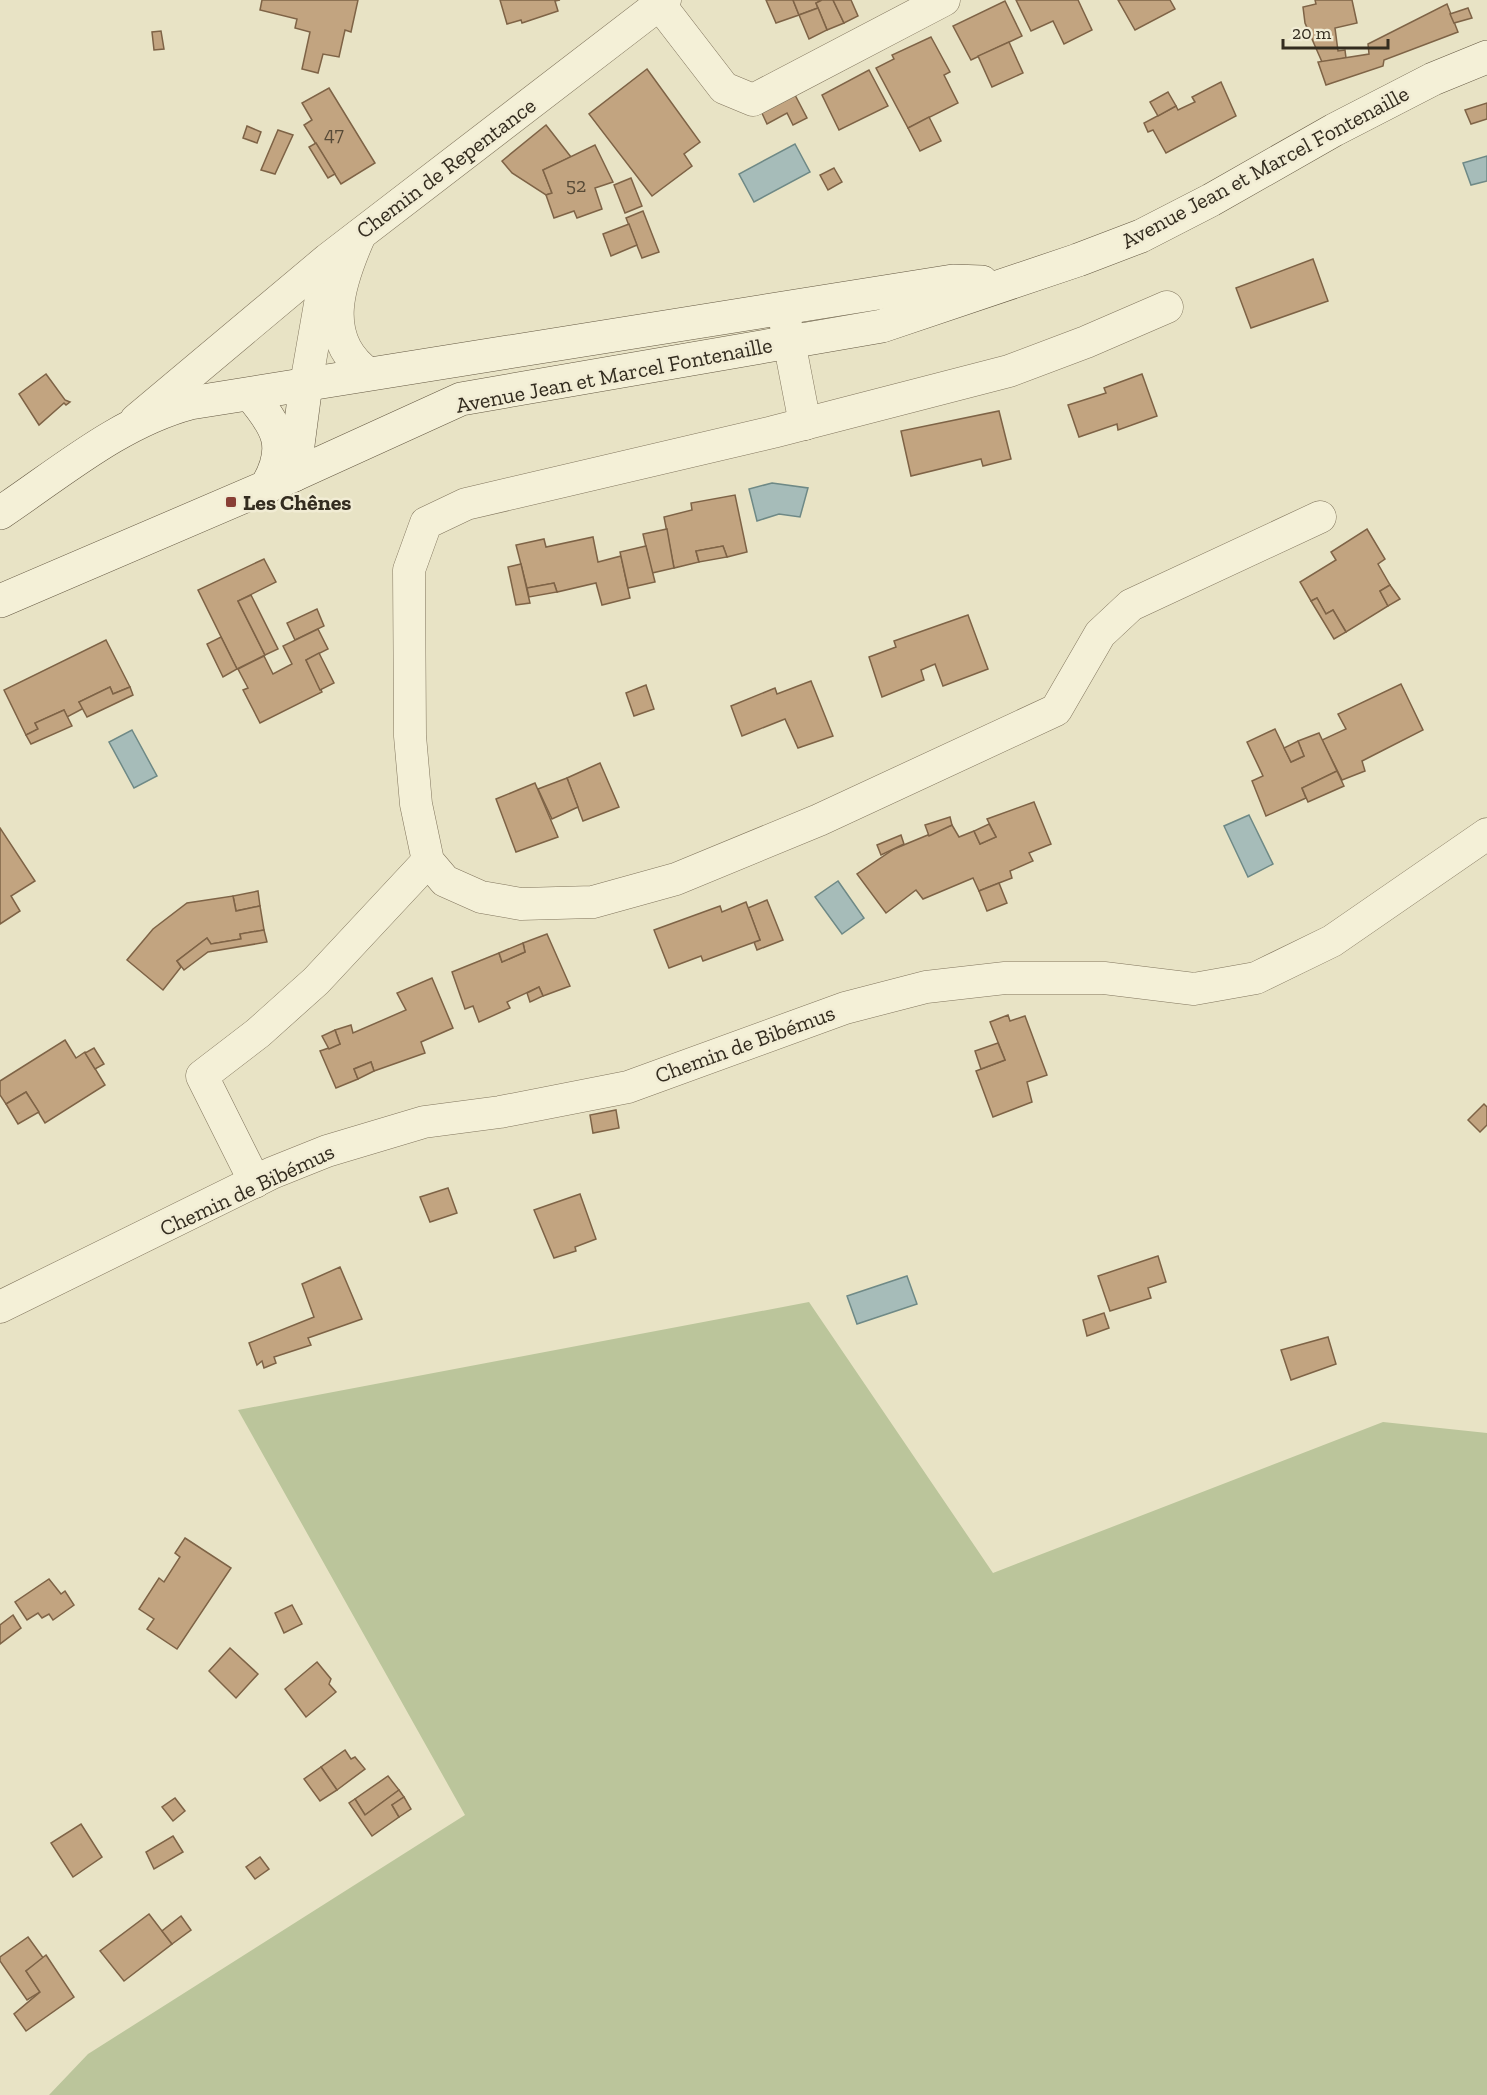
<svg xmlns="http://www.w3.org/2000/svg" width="1487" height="2095" viewBox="0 0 1487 2095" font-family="'Zilla Slab',serif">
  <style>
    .green { fill: #bbc59b }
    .water { fill: #a6bcb9; stroke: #6e8986; stroke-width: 1.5 }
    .building { fill: #c2a480; stroke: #7e6346; stroke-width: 1.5 }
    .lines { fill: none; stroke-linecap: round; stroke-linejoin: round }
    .street-casing { stroke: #81755d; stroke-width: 33 }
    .secondary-casing { stroke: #635741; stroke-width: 34 }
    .street { stroke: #f4f0d7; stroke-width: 32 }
    .secondary { stroke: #f4f0d7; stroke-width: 33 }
    .poi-dot { fill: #893f35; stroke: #f1ecd4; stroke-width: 2 }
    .labels { text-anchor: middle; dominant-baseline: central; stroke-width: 5; stroke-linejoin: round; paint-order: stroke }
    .number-label { font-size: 20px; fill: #574a37 }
    .street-label { font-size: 22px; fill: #332c1f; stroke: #f1ecd4 }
    .poi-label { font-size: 22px; font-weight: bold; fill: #332c1f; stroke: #f1ecd4; text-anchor: start }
  </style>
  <rect width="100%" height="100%" fill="#e8e3c5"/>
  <path class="green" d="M809,1302L993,1573L1383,1422L1487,1433V2095H49L88,2054L465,1815L238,1410Z"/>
  <g class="water">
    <path d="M795,144L810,172L754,202L739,174Z"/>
    <path d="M1487,156V181L1471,185L1463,163Z"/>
    <path d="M772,483L808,488L800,517L779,514L757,521L749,489Z"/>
    <path d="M132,730L157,776L134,788L109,742Z"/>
    <path d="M1249,815L1273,864L1248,877L1224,826Z"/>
    <path d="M838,881L864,918L842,934L815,897Z"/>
    <path d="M907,1276L917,1304L857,1324L847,1296Z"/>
  </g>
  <g class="building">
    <path d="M262,0H358L351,32L345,30L339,57L323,54L318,73L302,69L310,32L295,28L297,19L260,10Z"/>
    <path d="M500,0H560L555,1L558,11L522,23L521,20L507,24Z"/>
    <path d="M766,0H793L799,15L776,23Z"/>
    <path d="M793,0H822L816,3L818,8L799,15Z"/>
    <path d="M822,0H833L844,23L827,30L816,3Z"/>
    <path d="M833,0H851L858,16L844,23Z"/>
    <path d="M1016,0H1078L1092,30L1064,44L1053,21L1031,31Z"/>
    <path d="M1118,0H1170L1175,9L1135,30Z"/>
    <path d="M1315,0H1352L1357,23L1335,28L1338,51L1345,50L1346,58L1322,62L1305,23L1303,7L1316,4Z"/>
    <path d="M1005,1L1022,36L971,60L953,26Z"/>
    <path d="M1447,4L1458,32L1384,60L1383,66L1326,85L1318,62L1369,54L1368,44Z"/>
    <path d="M818,8L827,30L809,39L799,15Z"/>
    <path d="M1468,8L1472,18L1454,23L1450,14Z"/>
    <path d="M161,31L164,49L154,50L152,32Z"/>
    <path d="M931,37L950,72L944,75L958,103L908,128L876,68L894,59L892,55Z"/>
    <path d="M1009,42L1023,73L992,87L978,56Z"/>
    <path d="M647,69L700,142L684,154L692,166L652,196L589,114Z"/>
    <path d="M869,70L888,106L839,130L822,95Z"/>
    <path d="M1221,82L1236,116L1166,153L1153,130L1148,132L1144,123L1176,106L1178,110L1195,102L1192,97Z"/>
    <path d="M329,88L375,163L341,184L304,125L312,120L302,103Z"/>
    <path d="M1168,92L1176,106L1158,116L1150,102Z"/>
    <path d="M794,93L807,118L793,125L787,113L767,124L761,111Z"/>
    <path d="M1487,103V119L1471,124L1465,110Z"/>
    <path d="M929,117L941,141L920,151L908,128Z"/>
    <path d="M546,125L571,157L543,170L552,193L546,195L512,173L502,161Z"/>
    <path d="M247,126L261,132L257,143L243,138Z"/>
    <path d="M278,130L293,135L275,174L261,170Z"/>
    <path d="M316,143L335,174L328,178L309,147Z"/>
    <path d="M595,145L613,182L595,188L602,209L577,218L574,211L554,218L546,195L552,193L543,170Z"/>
    <path d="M834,168L842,182L828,190L820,175Z"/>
    <path d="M631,178L642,206L625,213L614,185Z"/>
    <path d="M643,211L659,252L642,258L626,218Z"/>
    <path d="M629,224L637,245L611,256L603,234Z"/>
    <path d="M1313,259L1328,301L1251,328L1236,288Z"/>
    <path d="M46,374L65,400L70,402L66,405L64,403L39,425L19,394Z"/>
    <path d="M1142,374L1157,416L1118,430L1117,424L1079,437L1068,405L1106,393L1104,388Z"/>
    <path d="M999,411L1011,459L983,466L981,459L911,476L901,431Z"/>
    <path d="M735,495L747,552L727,557L723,546L696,551L699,562L674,568L664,517L692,510L691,503Z"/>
    <path d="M667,529L674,568L652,573L643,534Z"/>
    <path d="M1367,529L1385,559L1378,564L1390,585L1380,591L1388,606L1346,632L1333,610L1326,614L1317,598L1311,601L1300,582L1336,560L1331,552Z"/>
    <path d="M593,537L598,562L621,556L630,598L602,605L596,583L557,592L554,583L527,588L516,545L544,539L546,547Z"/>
    <path d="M646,546L655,582L628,588L620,552Z"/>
    <path d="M723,546L727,557L699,562L696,551Z"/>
    <path d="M264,559L276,582L238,601L265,655L237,669L198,590Z"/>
    <path d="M521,564L530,603L516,605L508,567Z"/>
    <path d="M554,583L557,592L529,597L527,588Z"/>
    <path d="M1390,585L1400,599L1388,606L1380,591Z"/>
    <path d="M251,595L278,649L265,655L238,601Z"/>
    <path d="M1317,598L1326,614L1333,610L1346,632L1334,639L1311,601Z"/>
    <path d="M317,609L324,626L295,640L287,623Z"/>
    <path d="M968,615L988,669L943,686L935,664L921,670L924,680L882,697L869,657L896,647L894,641Z"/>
    <path d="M318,629L328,649L306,660L322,692L260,723L243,690L248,688L238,669L264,656L273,674L292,664L283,646Z"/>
    <path d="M221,637L237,669L223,677L207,644Z"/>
    <path d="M106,640L130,687L113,694L110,687L79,702L84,708L67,717L64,710L35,723L38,729L26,735L4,690Z"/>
    <path d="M319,653L334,683L320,690L306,660Z"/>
    <path d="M811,681L833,736L798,748L785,719L742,736L731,706L775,688L777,694Z"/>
    <path d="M1401,684L1423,730L1362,761L1365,771L1342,780L1322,740L1346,729L1338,714Z"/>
    <path d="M646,685L654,709L634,716L626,693Z"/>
    <path d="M110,687L113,694L130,687L133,695L87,717L79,702Z"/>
    <path d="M64,710L72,726L31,744L26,735L38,729L35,723Z"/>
    <path d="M1275,729L1291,762L1304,756L1298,741L1319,733L1337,771L1302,788L1306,798L1266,816L1252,781L1263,776L1247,742Z"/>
    <path d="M1298,741L1304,756L1291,762L1284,748Z"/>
    <path d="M600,763L619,807L583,821L567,778Z"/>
    <path d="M1337,771L1344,786L1308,802L1302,788Z"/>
    <path d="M567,778L578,807L552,819L538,789Z"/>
    <path d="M535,783L558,837L516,852L496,799Z"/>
    <path d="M1034,802L1051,844L1029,853L1033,861L1010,871L1012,878L999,883L979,891L973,878L923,899L916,890L886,913L857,874L894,849L952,825L959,837L974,831L980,844L996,837L987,819Z"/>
    <path d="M950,817L952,825L929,836L925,825Z"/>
    <path d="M989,824L996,837L980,844L974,831Z"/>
    <path d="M0,828L35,881L11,896L20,911L0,924Z"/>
    <path d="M901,835L904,844L881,855L877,845Z"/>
    <path d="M999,883L1007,903L987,911L979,891Z"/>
    <path d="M258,891L260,906L236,911L233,896Z"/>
    <path d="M233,896L236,911L260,906L264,930L240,934L241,939L211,944L207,938L177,961L181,967L163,990L127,960L153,929L187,903Z"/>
    <path d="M767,900L783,940L757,950L754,942L760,940L748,908Z"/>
    <path d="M746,902L760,940L703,961L701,956L669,968L654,930L720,906L722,912Z"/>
    <path d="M264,930L267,942L208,952L184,970L177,961L207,938L211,944L241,939L240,934Z"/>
    <path d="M547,934L570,986L543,996L539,987L507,1002L510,1008L479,1022L473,1006L465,1009L452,972L499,953L502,962L525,952L523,943Z"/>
    <path d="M523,943L525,952L502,962L499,953Z"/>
    <path d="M432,978L453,1028L421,1042L425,1053L374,1071L371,1062L354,1069L358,1079L336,1088L320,1051L340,1044L335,1030L351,1025L353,1033L406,1010L397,993Z"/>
    <path d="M539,987L543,996L530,1002L527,993Z"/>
    <path d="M1008,1015L1010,1021L1025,1016L1047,1075L1027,1082L1032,1102L993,1117L976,1071L1005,1060L990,1022Z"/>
    <path d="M335,1030L340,1044L329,1049L322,1036Z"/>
    <path d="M65,1040L76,1058L85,1052L105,1085L45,1123L26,1092L6,1104L0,1095V1081Z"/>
    <path d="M998,1043L1005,1060L981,1069L975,1051Z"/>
    <path d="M94,1048L104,1064L95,1069L85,1053Z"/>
    <path d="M371,1062L374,1071L358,1079L354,1069Z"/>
    <path d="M26,1092L39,1112L18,1124L6,1104Z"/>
    <path d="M1484,1104L1487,1107V1125L1480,1132L1468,1120Z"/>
    <path d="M616,1110L619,1128L593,1133L590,1115Z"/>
    <path d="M448,1188L457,1213L430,1222L420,1197Z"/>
    <path d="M580,1194L596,1239L575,1247L576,1251L554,1258L534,1210Z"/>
    <path d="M1158,1256L1166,1282L1148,1288L1151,1298L1110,1311L1098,1276Z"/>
    <path d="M340,1267L362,1319L308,1338L311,1345L274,1357L276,1363L264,1368L262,1361L257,1365L249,1343L314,1317L302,1284Z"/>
    <path d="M1104,1313L1109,1328L1087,1336L1083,1320Z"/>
    <path d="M1328,1337L1336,1364L1291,1380L1281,1350Z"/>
    <path d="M185,1538L231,1568L177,1649L147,1629L154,1619L139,1609L159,1578L164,1582L180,1557L175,1553Z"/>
    <path d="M49,1579L61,1594L65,1591L74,1605L53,1620L49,1614L42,1618L38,1613L27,1620L15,1602Z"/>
    <path d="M292,1605L302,1624L284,1633L275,1613Z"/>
    <path d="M13,1615L21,1628L0,1644V1625Z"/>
    <path d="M230,1648L258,1674L236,1698L209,1671Z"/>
    <path d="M317,1662L331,1679L329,1684L336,1692L306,1717L285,1689Z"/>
    <path d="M345,1750L351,1759L355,1757L365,1769L337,1790L321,1767Z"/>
    <path d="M321,1767L337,1790L320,1801L304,1779Z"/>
    <path d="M388,1776L399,1790L365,1815L355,1799Z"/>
    <path d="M399,1790L404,1797L392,1805L399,1817L372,1836L349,1803L355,1799L365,1815Z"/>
    <path d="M404,1797L411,1809L399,1817L392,1805Z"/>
    <path d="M175,1798L185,1811L173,1821L162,1807Z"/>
    <path d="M81,1824L102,1857L73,1877L51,1843Z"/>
    <path d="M173,1836L183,1852L154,1869L146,1852Z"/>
    <path d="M260,1857L269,1869L255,1879L246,1867Z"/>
    <path d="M149,1914L172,1944L124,1981L100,1951Z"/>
    <path d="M181,1916L191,1930L172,1944L162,1931Z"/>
    <path d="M28,1937L44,1959L26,1971L40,1992L27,2000L0,1961V1957Z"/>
    <path d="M46,1955L74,1997L26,2031L14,2014L40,1992L26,1971Z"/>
  </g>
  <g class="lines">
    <defs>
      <g id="street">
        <path d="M660,5L724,88L753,100L944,0"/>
        <path d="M360,235C340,280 318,339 369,374"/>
        <path d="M1167,307L1086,342L1009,371L773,432L466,504L426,523L409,570L410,736L416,804L428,861L445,881L481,897L521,904L593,902L676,879L819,820L1056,710L1100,634L1131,605L1320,517"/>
        <path d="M784,315L805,424"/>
        <path d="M306,384L324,281"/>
        <path d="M136,420L328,259L665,0"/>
        <path d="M255,1182L202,1076L258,1033L316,981L428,861"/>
        <path d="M0,1307L272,1173L327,1151L424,1122L500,1112L628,1087L845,1008L926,987L1005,978H1104L1194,989L1256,978L1332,941L1487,834"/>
      </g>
      <g id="secondary">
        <path d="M250,394C278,427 290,447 266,487"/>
        <path d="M294,475L306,384"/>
        <path d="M0,513C60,473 119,422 190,403L953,281L982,282"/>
        <path d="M0,601L294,475L461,399L882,326L1078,260L1141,236L1211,200L1334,130L1433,79L1487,57"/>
      </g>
    </defs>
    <use href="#street" class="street-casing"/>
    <use href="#secondary" class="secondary-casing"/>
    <use href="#street" class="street"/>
    <use href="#secondary" class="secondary"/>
  </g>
  <rect class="poi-dot" x="225" y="496" width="12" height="12" rx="3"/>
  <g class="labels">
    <g class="number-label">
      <text x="334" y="134">47</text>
      <text x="576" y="185">52</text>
    </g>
    <g class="street-label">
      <text transform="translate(1265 167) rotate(-28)">Avenue Jean et Marcel Fontenaille</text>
      <text transform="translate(446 168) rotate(-37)">Chemin de Repentance</text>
      <text transform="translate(614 375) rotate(-11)">Avenue Jean et Marcel Fontenaille</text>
      <text transform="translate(745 1044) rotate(-20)">Chemin de Bibémus</text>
      <text transform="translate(247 1190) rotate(-25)">Chemin de Bibémus</text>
    </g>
    <g class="poi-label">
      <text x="243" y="502">Les Chênes</text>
    </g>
  </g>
  <path d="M1283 39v9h105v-9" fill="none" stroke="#332c1f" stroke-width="3"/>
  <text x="1292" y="39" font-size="18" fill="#332c1f" stroke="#f1ecd4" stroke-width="4.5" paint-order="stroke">20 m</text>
</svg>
